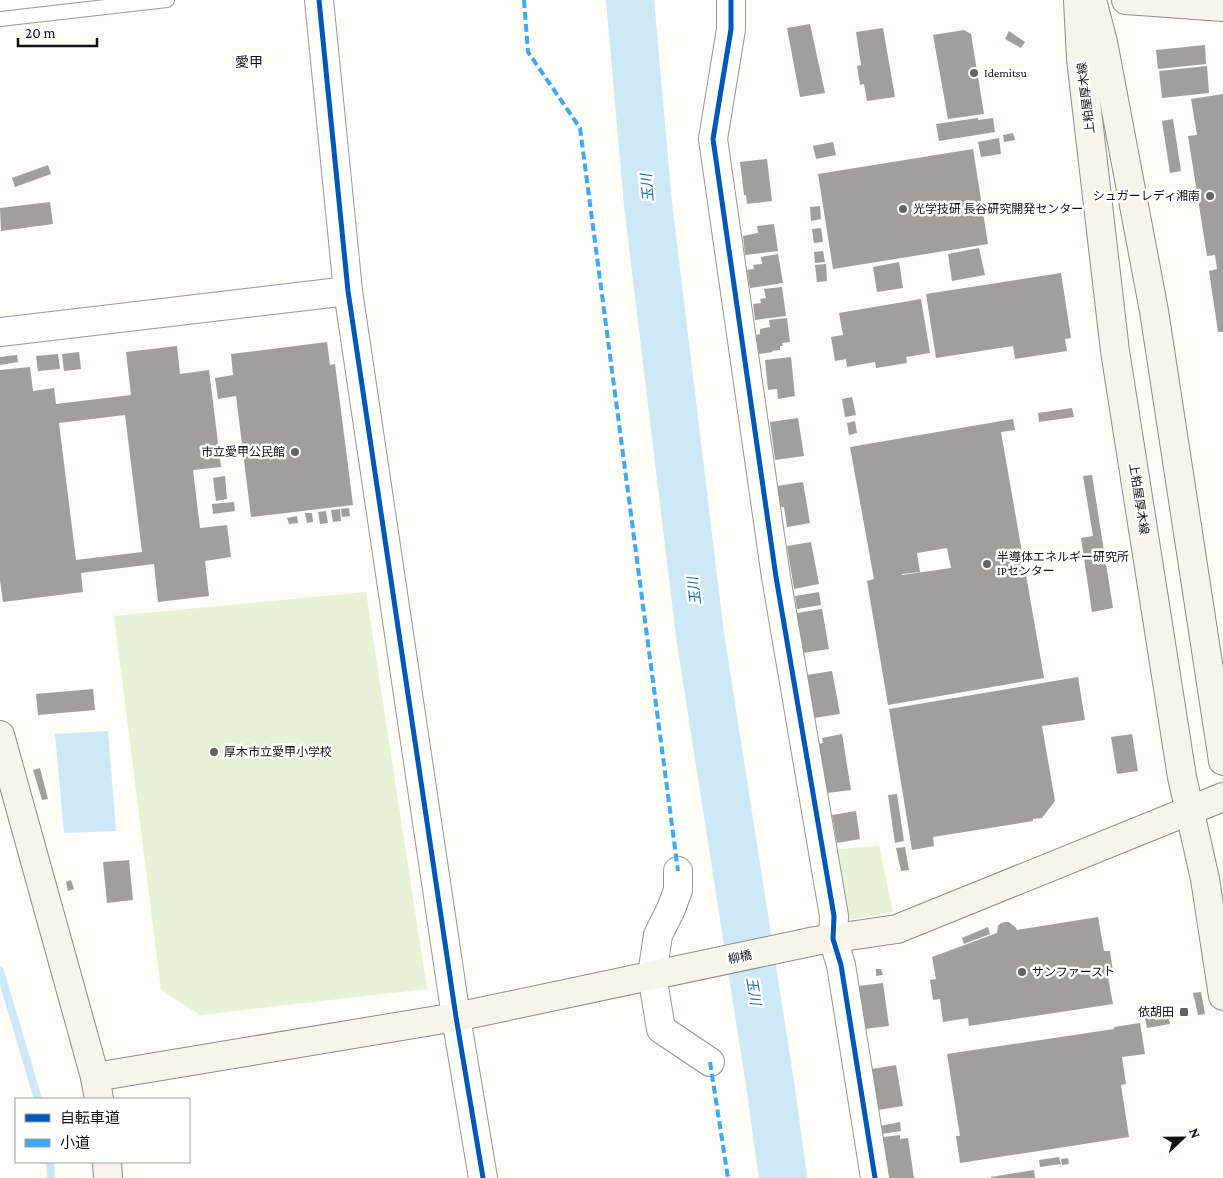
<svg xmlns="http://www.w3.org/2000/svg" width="1223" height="1178" viewBox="0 0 1223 1178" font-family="'Crimson Pro','Noto Sans JP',serif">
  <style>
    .green { fill: #e7f3d7 }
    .water { fill: #cde8f7 }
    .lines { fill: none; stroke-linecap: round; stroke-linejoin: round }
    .stream { stroke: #cde8f7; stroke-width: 8 }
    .river { stroke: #cde8f7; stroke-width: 48 }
    .building { fill: #a19f9c; fill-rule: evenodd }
    .lane-casing { stroke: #979795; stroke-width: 16 }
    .street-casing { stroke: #979795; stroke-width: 30 }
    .secondary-casing { stroke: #8e8d8b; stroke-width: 30 }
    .lane { stroke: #fffffe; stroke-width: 14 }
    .street { stroke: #fffffe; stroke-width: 28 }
    .secondary { stroke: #f6f4eb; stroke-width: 28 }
    .quiet { stroke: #3fa9f5; stroke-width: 4; stroke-dasharray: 8 4; stroke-linecap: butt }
    .cycleway-casing { stroke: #fff; stroke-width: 8 }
    .cycleway { stroke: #0057b8; stroke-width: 5 }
    .poi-dot { fill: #646362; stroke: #fff; stroke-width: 2 }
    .labels { text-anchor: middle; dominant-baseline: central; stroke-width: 5; stroke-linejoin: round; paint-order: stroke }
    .poi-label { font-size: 12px; fill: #111; stroke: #fff; text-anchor: start }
    .street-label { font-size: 12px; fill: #111; stroke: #fff }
    .neighbourhood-label { font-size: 14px; fill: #111; stroke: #fff }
    .water-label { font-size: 14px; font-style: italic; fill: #1768a6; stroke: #fff }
  </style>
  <rect width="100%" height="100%" fill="#fdfcf7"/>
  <g class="green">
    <path d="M366,592L427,989L200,1015L161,990L114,616Z"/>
    <path d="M879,846L893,912L843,921L829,850Z"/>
  </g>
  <path class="water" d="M108,731L116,831L64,833L55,734Z"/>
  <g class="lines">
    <g class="stream">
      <path d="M0,971L38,1099"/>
      <path d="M50,1162L51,1178"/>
    </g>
    <path class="river" d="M630,0L648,204L700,635L771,1090L783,1178"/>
  </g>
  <g class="building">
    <path d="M810,24L825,93L800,97L787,28Z"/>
    <path d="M883,28L895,97L867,101L864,84L860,85L857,66L861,65L856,32Z"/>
    <path d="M964,30L971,34L984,114L948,119L933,35Z"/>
    <path d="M1009,31L1025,42L1021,48L1005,39Z"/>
    <path d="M1205,45L1206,64L1158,69L1156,50Z"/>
    <path d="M1207,66L1209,93L1162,98L1159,71Z"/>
    <path d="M1223,94V332H1218L1209,271L1217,269L1215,255L1207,256L1188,136L1197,135L1191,99Z"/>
    <path d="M978,118V120L993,118L995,132L939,141L936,124Z"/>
    <path d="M1173,119L1181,171L1170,173L1162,121Z"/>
    <path d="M1013,133L1015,140L1004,142L1003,135Z"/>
    <path d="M999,138L1001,154L981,157L978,142Z"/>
    <path d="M833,142L836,155L816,159L813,146Z"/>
    <path d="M973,149L988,244L833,269L818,174Z"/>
    <path d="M767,159L772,201L747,204L746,195H744L740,162Z"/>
    <path d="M48,165L51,174L15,187L12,178Z"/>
    <path d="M50,202L53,224L1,231L0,208Z"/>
    <path d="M820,206L821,219L811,221L810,207Z"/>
    <path d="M774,224L778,251L745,255L743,236L758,233L757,226Z"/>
    <path d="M821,228L823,242L814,243L812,229Z"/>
    <path d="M979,248L985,275L952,281L948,254Z"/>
    <path d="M823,251L825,262L815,263L814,252Z"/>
    <path d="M778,254L783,283L750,288L747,270L754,269L753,265L762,264L761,257Z"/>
    <path d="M899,262L903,288L877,292L873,267Z"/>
    <path d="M826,264L827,281L817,282L815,265Z"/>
    <path d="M1061,273L1071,338L1065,339L1067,351L1015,359L1013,346L936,358L926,294Z"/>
    <path d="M782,287L786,316L755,320L753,304L761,303L760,299L766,298L764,289Z"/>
    <path d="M921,299L930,353L906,357L907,363L876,368L875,362L847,367L846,359L835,361L831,337L843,335L839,313Z"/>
    <path d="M787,318L790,342L782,343L783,346H780V350L772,351L773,352L759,354L756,335L760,334V329L770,327L769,320Z"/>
    <path d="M327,342L330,365L335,364L353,505L251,517L236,396L218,399L215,378L233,375L231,354Z"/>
    <path d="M177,346L180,374L209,370L221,467L193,470L200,528L227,525L231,557L205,561L209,596L158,602L154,564L81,573L83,592L3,602L0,580V370L30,367L33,391L54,388L56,404L131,395L126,352ZM125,415L142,552L76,560L59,423Z"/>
    <path d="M79,352L81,369L64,371L62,354Z"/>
    <path d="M58,354L60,369L38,371L36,356Z"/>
    <path d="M17,355L18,362L0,365V357Z"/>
    <path d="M791,357L795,396L778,399L777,389L768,390L765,360Z"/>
    <path d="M852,397L856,415L845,417L842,399Z"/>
    <path d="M1072,408L1074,417L1039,422L1038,413Z"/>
    <path d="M798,418L804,456L775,460L770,422Z"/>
    <path d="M1013,419L1015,430L1001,432L1044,678L888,705L867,581L874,579L850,447ZM947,548L951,568L902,575V574L920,572L917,553L899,556Z"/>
    <path d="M855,421L857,433L849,435L847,423Z"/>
    <path d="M1092,475L1113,608L1092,612L1081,538L1093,536L1083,476Z"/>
    <path d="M225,476L227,499L216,501L213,478Z"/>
    <path d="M803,482L810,523L787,527L784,507H781L777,486Z"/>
    <path d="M234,502L235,511L213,514L212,504Z"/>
    <path d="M349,508L350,516L342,517L341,509Z"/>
    <path d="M340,509L341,521L333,522L331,510Z"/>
    <path d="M326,511L328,523L320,524L318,512Z"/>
    <path d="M305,513H312L313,522L307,523Z"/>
    <path d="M297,516L298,523L289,524L287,518Z"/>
    <path d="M811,542L819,584L794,589L787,546Z"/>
    <path d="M819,592L821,605L797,609L795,596Z"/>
    <path d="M822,609L829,649L803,653L796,613Z"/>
    <path d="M832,671L840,714L814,718L807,675Z"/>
    <path d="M1078,677L1085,720L1042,726L1055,801L1042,818L1033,819V821L933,837L934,846L912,850L889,709Z"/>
    <path d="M93,689L95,710L38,715L36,694Z"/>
    <path d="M842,734L851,790L827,793L819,744L823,743L822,738Z"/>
    <path d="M1132,734L1138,771L1117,774L1111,737Z"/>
    <path d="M40,768L48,799L42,800L33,770Z"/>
    <path d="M897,794L904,841L895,843L888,795Z"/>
    <path d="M856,811L860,839L837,843L832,815Z"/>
    <path d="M905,847L909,870L901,871L896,848Z"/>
    <path d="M129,860L133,900L107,903L103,862Z"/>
    <path d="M71,880L74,889L68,891L66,882Z"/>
    <path d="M1098,917L1104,951H1110L1113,972H1107L1113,1004L969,1026L968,1018L943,1022L940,999L933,1000L930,980L936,979L932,957L997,933L998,926L1001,923L1005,922H1009L1015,927L1017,930Z"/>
    <path d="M988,927L990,934L964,944L962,938Z"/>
    <path d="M876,969H881L883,975L876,976Z"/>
    <path d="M883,983L889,1026L865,1029L859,986Z"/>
    <path d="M1201,992L1205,1014L1198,1015L1193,993Z"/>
    <path d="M1167,1008L1170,1024L1147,1028L1144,1013Z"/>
    <path d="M1140,1023L1145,1054L1122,1057L1126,1084L1121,1085L1129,1137L960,1163L956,1136H960L947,1054L1114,1029V1027Z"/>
    <path d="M896,1065L903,1106L878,1110L872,1069Z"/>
    <path d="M900,1122L901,1131L881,1134L880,1126Z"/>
    <path d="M900,1135V1139L908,1138L914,1178H890L883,1137Z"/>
    <path d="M1059,1157L1061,1164L1040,1167L1039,1160Z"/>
    <path d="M1068,1158L1069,1164L1062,1165L1061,1159Z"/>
    <path d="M1034,1170L1035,1178H991V1177Z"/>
  </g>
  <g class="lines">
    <defs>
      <path id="lane" d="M0,19L167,0"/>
      <g id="street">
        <path d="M319,0L348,291L456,1017L483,1178"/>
        <path d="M731,0V29L713,139L776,577L834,916L833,939L841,965L875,1178"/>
        <path d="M0,332L348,291"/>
        <path d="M678,871V890L671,909L658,935L652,975L661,1029L710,1062"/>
      </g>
      <g id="secondary">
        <path d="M1078,0L1081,59L1115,351L1182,777L1205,879L1223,996"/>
        <path d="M1092,0L1103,42L1154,311L1223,761"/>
        <path d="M1126,0L1223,7"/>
        <path d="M0,735L95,1077L99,1099"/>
        <path d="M95,1077L456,1017L815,941L897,929L1223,797"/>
        <path d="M107,1162L108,1178"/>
      </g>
    </defs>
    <use href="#lane" class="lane-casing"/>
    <use href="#street" class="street-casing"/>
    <use href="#secondary" class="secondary-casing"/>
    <use href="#lane" class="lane"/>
    <use href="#street" class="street"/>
    <use href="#secondary" class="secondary"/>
    <g class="quiet">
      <path d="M524,0L528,52L580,128L678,871"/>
      <path d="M710,1062L728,1178"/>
    </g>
    <defs>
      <g id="cycleway">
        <path d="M319,0L348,291L456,1017L483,1178"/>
        <path d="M731,0V29L713,139L776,577L834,916L833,939L841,965L875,1178"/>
      </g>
    </defs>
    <use href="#cycleway" class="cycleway-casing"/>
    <use href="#cycleway" class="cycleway"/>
  </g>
  <g class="poi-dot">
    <circle cx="974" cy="73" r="5"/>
    <circle cx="1210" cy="196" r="5"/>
    <circle cx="903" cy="209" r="5"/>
    <circle cx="295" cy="452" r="5"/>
    <circle cx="987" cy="564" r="5"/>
    <circle cx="214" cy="752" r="5"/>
    <circle cx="1022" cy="972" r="5"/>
    <rect x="1179" y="1007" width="10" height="10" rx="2.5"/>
  </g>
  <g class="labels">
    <g class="poi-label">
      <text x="984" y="73">Idemitsu</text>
      <text x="1200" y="196" text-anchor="end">シュガーレディ湘南</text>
      <text x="913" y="209">光学技研 長谷研究開発センター</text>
      <text x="285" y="452" text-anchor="end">市立愛甲公民館</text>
      <text x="997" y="557">半導体エネルギー研究所<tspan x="997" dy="14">IPセンター</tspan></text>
      <text x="224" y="752">厚木市立愛甲小学校</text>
      <text x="1032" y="972">サンファースト</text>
      <text x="1174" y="1012" text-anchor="end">依胡田</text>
    </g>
    <g class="street-label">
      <text transform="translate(1086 98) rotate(-97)">上粕屋厚木線</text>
      <text transform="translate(1139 499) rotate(81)">上粕屋厚木線</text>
      <text transform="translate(740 957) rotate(-12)">柳橋</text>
    </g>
    <g class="neighbourhood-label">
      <text x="249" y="62">愛甲</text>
    </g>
    <g class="water-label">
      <text transform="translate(647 188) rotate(-95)">玉川</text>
      <text transform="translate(694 591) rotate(-97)">玉川</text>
      <text transform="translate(754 991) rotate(81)">玉川</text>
    </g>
  </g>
  <rect x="15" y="1098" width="175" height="65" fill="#ffffff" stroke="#a0a0a0"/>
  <rect x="25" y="1114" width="25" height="8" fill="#0057b8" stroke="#a0a0a0"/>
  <text x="60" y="1123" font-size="15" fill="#111111">自転車道</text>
  <rect x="25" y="1139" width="25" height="8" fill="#3fa9f5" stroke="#a0a0a0"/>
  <text x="60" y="1148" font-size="15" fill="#111111">小道</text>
  <g transform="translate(1183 1138) rotate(68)" stroke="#ffffff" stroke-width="4" paint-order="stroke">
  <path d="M0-4L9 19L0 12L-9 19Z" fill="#111111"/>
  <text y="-8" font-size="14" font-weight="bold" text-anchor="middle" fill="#111111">N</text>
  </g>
  <path d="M18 38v8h79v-8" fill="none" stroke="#111111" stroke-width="2.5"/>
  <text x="25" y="38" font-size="15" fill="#111111" stroke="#ffffff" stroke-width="4" paint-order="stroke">20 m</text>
</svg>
